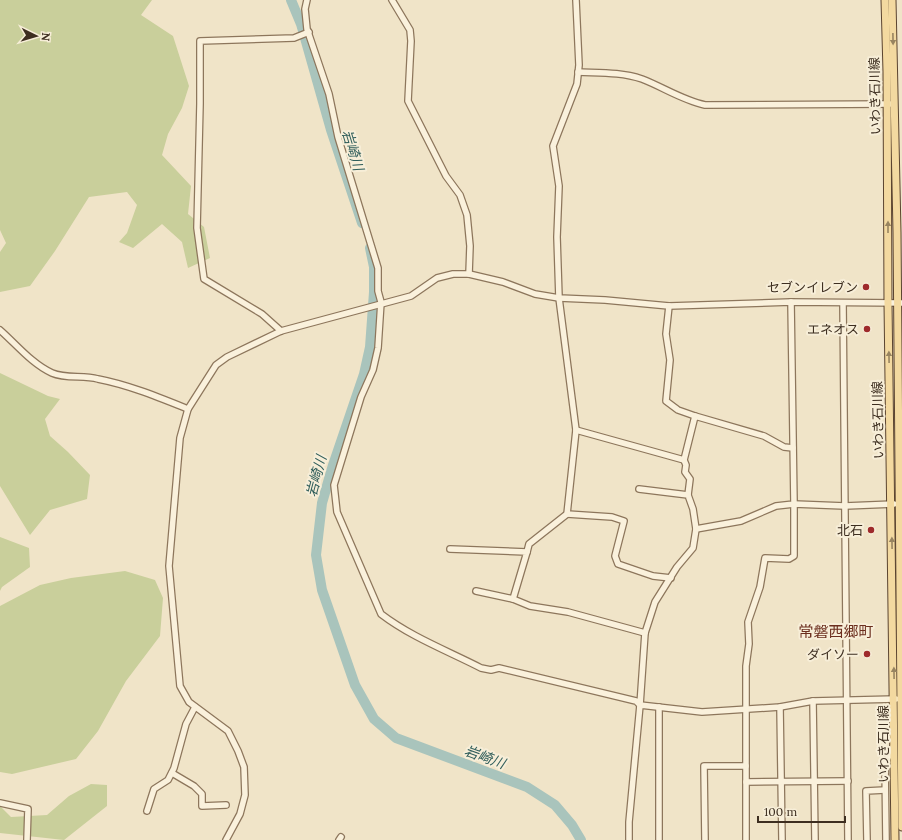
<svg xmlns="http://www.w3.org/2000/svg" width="902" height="840" viewBox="0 0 902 840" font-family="Lora,'Noto Sans JP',serif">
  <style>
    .green { fill: #c9cf9b }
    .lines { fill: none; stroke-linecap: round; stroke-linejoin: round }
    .river { stroke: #a9c4bc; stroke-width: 10 }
    .minor-casing { stroke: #8d765c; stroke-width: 8 }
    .major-casing { stroke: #5b4430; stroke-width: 9 }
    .minor { stroke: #faf1dc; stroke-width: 5.5 }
    .major { stroke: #f3d9a0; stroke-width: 7 }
    .oneway { fill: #988460 }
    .poi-dot { fill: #9e2a2b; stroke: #f7eed8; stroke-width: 1.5 }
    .labels { text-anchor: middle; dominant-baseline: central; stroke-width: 4; stroke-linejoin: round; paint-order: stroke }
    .street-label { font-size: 13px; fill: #3d2e20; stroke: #f7eed8 }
    .poi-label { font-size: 13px; fill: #3d2e20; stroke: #f7eed8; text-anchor: end }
    .water-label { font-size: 14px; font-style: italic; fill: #2f5d5a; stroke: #f7eed8 }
    .quarter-label { font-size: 15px; fill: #6b2e1e; stroke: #f7eed8 }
  </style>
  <rect width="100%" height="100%" fill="#f0e4c8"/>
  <g class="green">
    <path d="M0,0H152L141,15L173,36L189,86L182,108L168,134L162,155L191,186L188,214L204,227L210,258L188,268L182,242L162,224L133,248L119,242L127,233L137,205L127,192L89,197L55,251L30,286L0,292V252L6,243L0,230Z"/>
    <path d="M0,373L48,396L60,399L45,419L50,436L68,452L90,475L87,499L50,510L30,535L0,486Z"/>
    <path d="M0,537L29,548L30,567L2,587L0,591Z"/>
    <path d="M125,571L155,580L163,598L160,636L126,681L98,731L76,759L12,774L0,772V606L40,585L71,578Z"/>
    <path d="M91,784L107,785V806L64,840L0,833V806L11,817L47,815L69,796Z"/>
  </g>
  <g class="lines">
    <g class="river">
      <path d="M291,0L301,24L331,130L362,223"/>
      <path d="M370,248L374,267V292L370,347L364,374L333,465L322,503L316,555L322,590L355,685L374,719L396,738L527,787L555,805L572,825L581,840"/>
    </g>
    <defs>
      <g id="minor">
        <path d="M307,0L305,9L307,29L329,94L338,137L378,268V291L381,302L378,348L373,370L361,397L334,485L337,512L381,614C411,637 448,651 481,668L491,670L499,668L636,701L640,705L645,633L655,602L677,567L693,548L696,529L693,509L688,495L639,489"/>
        <path d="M392,0L410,30L411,41L408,101L446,176L460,195L467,215L470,246L469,274"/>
        <path d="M578,72C600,73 621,72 642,79C663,87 682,100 705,105L890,104"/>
        <path d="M843,303L848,840"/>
        <path d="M669,306L666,334L670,360L666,401L678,410L695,416"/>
        <path d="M0,330C16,344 32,364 52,373C66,379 83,375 98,379C129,385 158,397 188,409"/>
        <path d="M281,331L262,314L204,279L197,228L200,104V41L294,38L309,32"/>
        <path d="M576,430L684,460"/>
        <path d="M688,495L690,479L685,472L686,465L684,460L695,416L764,436L784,447L793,448"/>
        <path d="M567,514L612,517L624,521L615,556L618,564L653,576L671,578"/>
        <path d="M696,529L741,521L776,506L794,504L791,302"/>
        <path d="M450,549L527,552L513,599"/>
        <path d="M527,552L529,544L567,514L576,430L559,298L557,237L559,186L553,146L577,84L579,65L576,0"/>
        <path d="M476,591L513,599L530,606L568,612L645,633"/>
        <path d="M813,701L815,840"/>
        <path d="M659,707V840"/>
        <path d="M780,707L782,840"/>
        <path d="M172,773L194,786L202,794V806L226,805"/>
        <path d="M746,782L848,781"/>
        <path d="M0,803L28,809L27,840"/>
        <path d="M147,811L154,789L168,780L174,768L186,724L195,707"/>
        <path d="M226,840L240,814L245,795L244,767L238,751L228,731L189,702L180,686L169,566L180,438L188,409L216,365L227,357L281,331L411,296L437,278L453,274H469L503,282L535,294L559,298L605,300L669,306L791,302L902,303"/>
        <path d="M339,840L341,837"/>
        <path d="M629,840V822L640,705L702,712L780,707L813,701L896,699"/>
        <path d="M705,840L704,766H746"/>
        <path d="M746,840V666L749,644L748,622L760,587L765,558L789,559L794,556V504L845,506L894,504"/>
        <path d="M867,840L866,791L885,790"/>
        <path d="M886,840L885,764L894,745"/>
      </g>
      <g id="major">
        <path d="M885,0L887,72L888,303L895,840"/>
        <path d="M892,0L897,232L902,827"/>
      </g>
    </defs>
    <use href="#minor" class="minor-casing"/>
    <use href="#major" class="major-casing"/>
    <use href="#minor" class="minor"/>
    <use href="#major" class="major"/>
  </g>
  <defs><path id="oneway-solid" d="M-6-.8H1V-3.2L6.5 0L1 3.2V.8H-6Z"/></defs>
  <g class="oneway">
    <use href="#oneway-solid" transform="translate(893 39) rotate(89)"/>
    <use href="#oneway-solid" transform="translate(888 227) rotate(-90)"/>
    <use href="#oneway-solid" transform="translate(889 357) rotate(-91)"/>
    <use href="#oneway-solid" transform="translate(892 543) rotate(-91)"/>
    <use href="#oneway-solid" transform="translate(894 673) rotate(-91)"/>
  </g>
  <g class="poi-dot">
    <circle cx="866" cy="287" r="4"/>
    <circle cx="867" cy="329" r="4"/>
    <circle cx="871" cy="530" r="4"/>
    <circle cx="867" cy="654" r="4"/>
  </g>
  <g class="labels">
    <g class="street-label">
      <text transform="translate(875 96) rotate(-91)">いわき石川線</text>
      <text transform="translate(878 420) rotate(-91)">いわき石川線</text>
      <text transform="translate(883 744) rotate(-90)">いわき石川線</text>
    </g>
    <g class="poi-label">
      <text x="858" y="287">セブンイレブン</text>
      <text x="859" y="329">エネオス</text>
      <text x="863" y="530">北石</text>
      <text x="859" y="654">ダイソー</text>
    </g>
    <g class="water-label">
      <text transform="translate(353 150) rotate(73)">岩崎川</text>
      <text transform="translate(316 476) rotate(-75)">岩崎川</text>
      <text transform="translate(485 757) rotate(20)">岩崎川</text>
    </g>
    <g class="quarter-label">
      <text x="836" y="631">常磐西郷町</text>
    </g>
  </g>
  <g transform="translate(36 36) rotate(95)" stroke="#f7eed8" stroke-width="3" paint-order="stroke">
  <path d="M0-3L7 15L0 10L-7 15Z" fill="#3d2e20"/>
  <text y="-6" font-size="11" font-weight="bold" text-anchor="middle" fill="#3d2e20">N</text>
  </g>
  <path d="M758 816v6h87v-6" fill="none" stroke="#3d2e20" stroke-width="2"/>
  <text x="764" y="816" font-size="12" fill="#3d2e20" stroke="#f7eed8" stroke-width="3" paint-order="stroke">100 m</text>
</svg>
